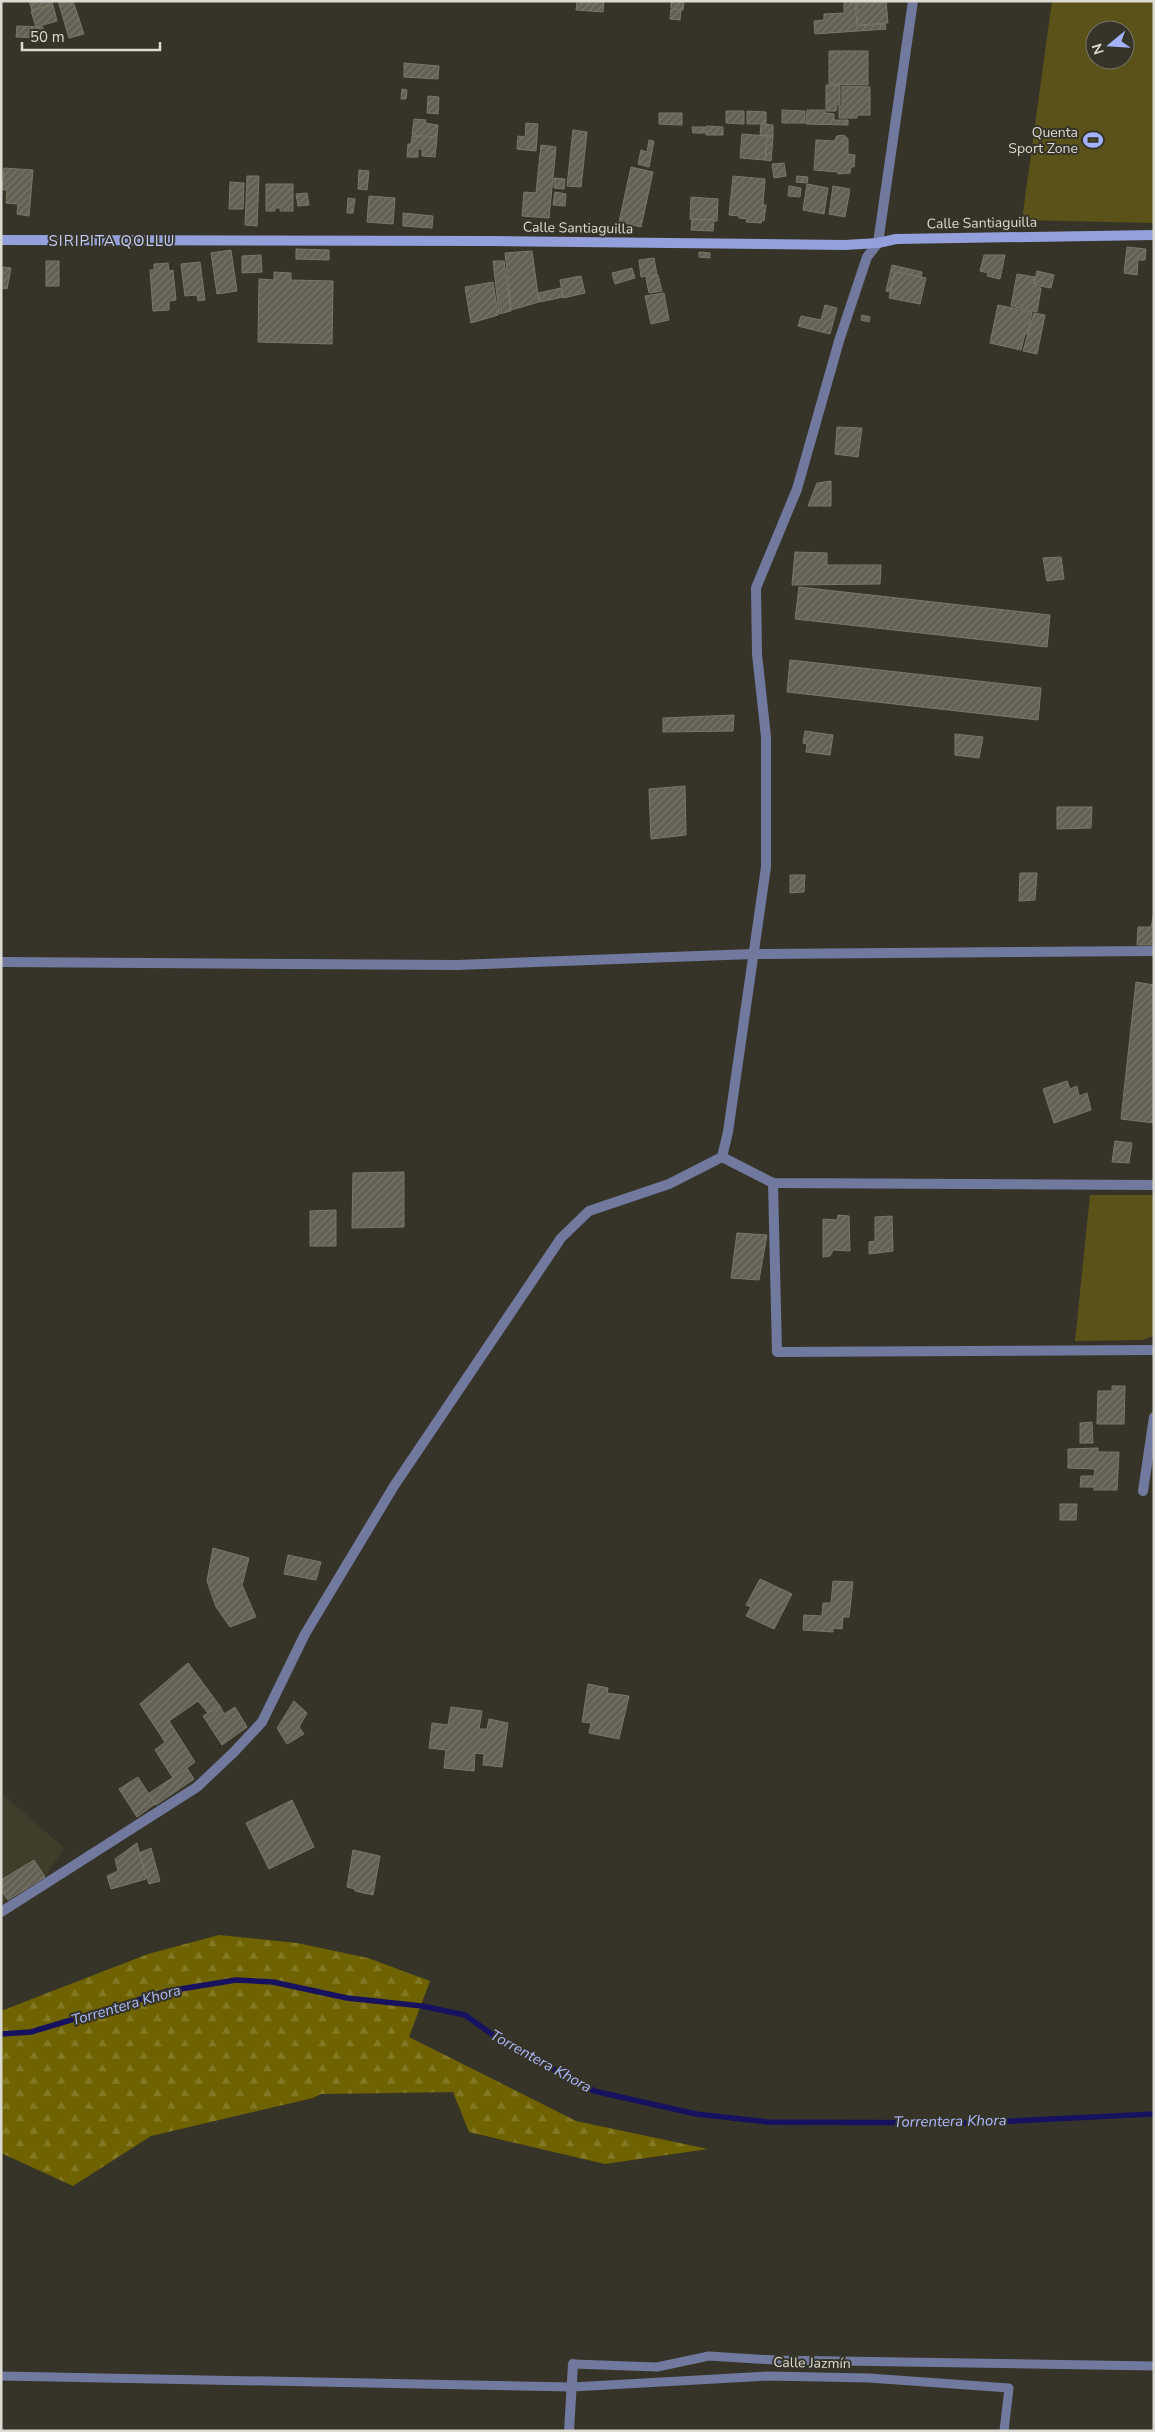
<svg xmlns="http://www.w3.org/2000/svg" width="1155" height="2432" viewBox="0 0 1155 2432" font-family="'Nunito Sans',sans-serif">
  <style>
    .built { fill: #403d2a }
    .grass { fill: #5b521a; fill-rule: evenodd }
    .forest { fill: url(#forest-firs) }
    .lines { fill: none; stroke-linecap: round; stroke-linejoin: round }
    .stream { stroke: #171260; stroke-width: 5.5 }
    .building { fill: url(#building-hatch); stroke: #797768 }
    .lane { stroke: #71799f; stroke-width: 9 }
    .street { stroke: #71799f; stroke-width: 10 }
    .secondary { stroke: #94a0db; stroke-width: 10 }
    .labels { text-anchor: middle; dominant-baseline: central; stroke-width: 4; stroke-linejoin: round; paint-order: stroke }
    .poi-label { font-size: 14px; fill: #dcdbd3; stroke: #363428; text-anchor: end }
    .street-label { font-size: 14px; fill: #dcdbd3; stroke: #363428 }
    .neighbourhood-label { font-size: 15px; letter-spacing: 1px; fill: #c3cdf7; stroke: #363428 }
    .water-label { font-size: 15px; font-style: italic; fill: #acbafd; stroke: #363428 }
  </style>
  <defs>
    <pattern id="forest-firs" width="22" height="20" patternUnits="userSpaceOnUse" patternTransform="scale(1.25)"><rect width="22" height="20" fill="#6f6200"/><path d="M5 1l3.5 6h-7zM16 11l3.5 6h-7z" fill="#837824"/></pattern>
    <pattern id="building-hatch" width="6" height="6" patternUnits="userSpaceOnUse" patternTransform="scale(1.25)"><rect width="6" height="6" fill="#626053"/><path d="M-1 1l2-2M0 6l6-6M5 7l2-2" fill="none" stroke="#78766b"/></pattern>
  </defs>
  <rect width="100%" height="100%" fill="#363428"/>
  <path class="built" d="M1,1793L64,1848L45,1877L1,1903Z"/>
  <g class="grass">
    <path d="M1052,1H1154V223L1022,220ZM1095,30H1125V60H1095Z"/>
    <path d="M1090,1195H1154L1153,1336L1142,1340L1075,1341Z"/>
  </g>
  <path class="forest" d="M219,1935L297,1943L368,1958L430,1981L409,2037L576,2121L708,2149L605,2164L469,2132L453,2092L321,2094L313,2098L151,2136L73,2186L1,2153V2011L148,1954Z"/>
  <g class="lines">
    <path class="stream" d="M1,2034L31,2032L168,1991L236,1980L273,1982L347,1998L422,2006L465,2015L500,2040L594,2091L696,2114L768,2122L971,2123L1154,2114"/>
  </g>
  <g class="building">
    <path d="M29,1H52L53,4L32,10Z"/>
    <path d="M58,1H73L84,34L69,38Z"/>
    <path d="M577,1H604L603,12L576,10Z"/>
    <path d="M671,1H684L683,10L671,8Z"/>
    <path d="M844,1H855L857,26L885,24L886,29L815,34L814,21L824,20V14L844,13Z"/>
    <path d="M856,1H886L888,23L858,25Z"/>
    <path d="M53,5L57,21L36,27L31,11Z"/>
    <path d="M671,9L681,10L680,20L670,19Z"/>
    <path d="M17,26L43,27V38L16,37Z"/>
    <path d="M829,51H868V85L829,84Z"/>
    <path d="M404,63L439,66L438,79L404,77Z"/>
    <path d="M826,85H840V105H837L836,111H826Z"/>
    <path d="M842,86L870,87V115H857V118H839V106H842Z"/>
    <path d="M402,89L407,90L406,99H401Z"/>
    <path d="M428,96L439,97L438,114L427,113Z"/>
    <path d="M782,110L805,111V123H782Z"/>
    <path d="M807,110H825V113L834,114V120H848V125L806,124Z"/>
    <path d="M726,111H744V124L726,123Z"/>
    <path d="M747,111L766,112V124H747Z"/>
    <path d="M659,113H682V125L659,124Z"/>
    <path d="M414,119L426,120L425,123L438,125L437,137L412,135Z"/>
    <path d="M526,123L538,124L536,151L517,149L518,136L525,137Z"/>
    <path d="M761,124L773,125V136L760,135Z"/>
    <path d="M706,126L723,127V135H706Z"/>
    <path d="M692,127H705V133H693Z"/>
    <path d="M573,130L587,132L581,187L567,186Z"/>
    <path d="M742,134L767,136L765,160L740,158Z"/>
    <path d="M844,135L848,139V154L855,155L854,167H851L850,173L838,174V172L814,170L816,140L834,141L837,136Z"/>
    <path d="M412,136L437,138L435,157L422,156V149H418V157H407L408,144H411Z"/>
    <path d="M767,136H773L771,161L765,160Z"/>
    <path d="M649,140L654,141L649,167L638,164L641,150L647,152Z"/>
    <path d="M541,145L556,147L549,218L522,216L524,192L536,193Z"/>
    <path d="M784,163L786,176L774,178L772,164Z"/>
    <path d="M631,167L653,172L641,227L619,222Z"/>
    <path d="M4,168L33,170L29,216L17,214L18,204L6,203L7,190H2Z"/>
    <path d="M359,170L369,171L367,190L358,189Z"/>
    <path d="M247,176H259L257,226L245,225Z"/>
    <path d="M733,176L765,179L763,205H766L764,221L762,220L761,223L746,222L747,219L739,218V216L729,215Z"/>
    <path d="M797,176L808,177L807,183L796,182Z"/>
    <path d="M554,178L565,179L564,189L554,188Z"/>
    <path d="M230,182L244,183L243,209H229Z"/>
    <path d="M266,184H293V211H280V208H275V211H266Z"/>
    <path d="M807,184L828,188L824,214L803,210Z"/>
    <path d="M789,186L801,188L800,197L788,196Z"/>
    <path d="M833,186L850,189L845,217L829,214Z"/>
    <path d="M555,192L566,194L565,206L553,205Z"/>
    <path d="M307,193L309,205L298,206L296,194Z"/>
    <path d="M369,196L395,198L393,224L367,222Z"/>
    <path d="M691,197L718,199L717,221L690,219Z"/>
    <path d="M348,198L355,199L353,213H347Z"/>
    <path d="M403,213L433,216L432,228L403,226Z"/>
    <path d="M692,219L714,220L713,231L691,230Z"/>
    <path d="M1127,247L1146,249L1145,260H1138L1137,275L1124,273Z"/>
    <path d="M296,249L329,250V260L296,259Z"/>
    <path d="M231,250L237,291L217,294L211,253Z"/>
    <path d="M532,251L539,302L511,310L505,253Z"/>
    <path d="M699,252L710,253V258L699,257Z"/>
    <path d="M261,255L262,272L242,273V256Z"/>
    <path d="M984,255H1005L1000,279L987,276L988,273L980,271Z"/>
    <path d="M654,258L657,275L641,277L639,260Z"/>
    <rect x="46" y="261" width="13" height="25"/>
    <path d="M493,261H504L511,311L499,314Z"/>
    <path d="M200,262L205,300L198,301L197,295L185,296L181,264Z"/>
    <path d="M168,263L169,271L173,270L176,300L169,301V310L153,311L150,270H154V264Z"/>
    <path d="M892,265L922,272L921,277L895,272L890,292L886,291Z"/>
    <path d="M3,267L11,268L7,289L1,288Z"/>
    <path d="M632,268L635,278L615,284L612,273Z"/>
    <path d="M1037,271L1054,275L1051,288L1034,285Z"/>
    <path d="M274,272L291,273V280L333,281L332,344L258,342L259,279L274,280Z"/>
    <path d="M895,272L926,278L920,304L889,298Z"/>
    <path d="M1017,274L1035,277L1033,286L1041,288L1037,312L1011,306Z"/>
    <path d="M658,275L662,291L649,293L646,278Z"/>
    <path d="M581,276L585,293L563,298L560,280Z"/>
    <path d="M493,282L498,315L471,323L465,287Z"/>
    <path d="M561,288L563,297L540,302L538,293Z"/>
    <path d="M664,293L669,320L651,324L645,296Z"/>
    <path d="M825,305L837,308L830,334L798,326L801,316L821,320Z"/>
    <path d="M998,305L1032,312L1028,334H1025L1021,350L990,343Z"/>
    <path d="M1034,313L1045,315L1037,354L1023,351Z"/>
    <path d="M862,315L870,317L869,322L861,320Z"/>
    <path d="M837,427L862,428L858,457L835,454Z"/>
    <path d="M831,481V506H808L817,483Z"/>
    <path d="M795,552L827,553V565H881L880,584L792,585Z"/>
    <path d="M1061,557L1064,579L1047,581L1043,558Z"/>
    <path d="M799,587L1050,615L1047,647L795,619Z"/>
    <path d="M790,660L1041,688L1038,720L787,692Z"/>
    <path d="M734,715L733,731L663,732V718Z"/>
    <path d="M805,731L833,735L830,755L806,752L807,744L803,743Z"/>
    <path d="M955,734L983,737L979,758L955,755Z"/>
    <path d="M685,786L686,835L651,839L649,789Z"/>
    <path d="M1057,807H1092L1091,828L1057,829Z"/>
    <path d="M1020,873H1037L1035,900L1019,901Z"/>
    <path d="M790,875H805L804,892L790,893Z"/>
    <path d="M1154,913V945H1137L1138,927H1151Z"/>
    <path d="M1136,982L1154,985V1123L1121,1119Z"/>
    <path d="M1067,1081L1070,1089L1077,1086L1079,1096L1087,1093L1091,1110L1054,1123L1043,1089Z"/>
    <path d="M1115,1141L1132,1143L1129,1163L1112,1162Z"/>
    <path d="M404,1172V1227L352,1228L353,1173Z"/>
    <path d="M336,1210V1246H310V1211Z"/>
    <path d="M838,1215L849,1216L850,1251L833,1250L830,1256L823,1257V1219L837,1220Z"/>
    <path d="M892,1216L893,1251L869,1254V1242L875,1241V1217Z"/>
    <path d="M737,1233L767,1235L759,1280L731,1278Z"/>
    <path d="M1112,1386H1125L1124,1424H1097L1098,1391H1112Z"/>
    <path d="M1092,1422L1093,1443H1080V1423Z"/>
    <path d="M1098,1448V1452H1119L1117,1490H1094V1487H1080L1081,1476H1094L1095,1469L1068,1468V1449Z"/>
    <path d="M1060,1504H1077L1076,1520H1060Z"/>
    <path d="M213,1548L249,1558L242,1585L256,1617L230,1627L216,1607L207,1581Z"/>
    <path d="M288,1555L321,1562L316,1580L284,1574Z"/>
    <path d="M760,1579L792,1594L774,1629L746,1616L751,1607L746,1605Z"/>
    <path d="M833,1581L853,1582L849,1617H843L842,1629L833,1628V1632L803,1630L804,1615L822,1616L823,1603H831Z"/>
    <path d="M188,1663L220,1706L208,1713L198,1701L169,1721L195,1762L173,1778L155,1750L165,1742L140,1704Z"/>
    <path d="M588,1684L608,1688L607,1693L629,1696L619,1739L589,1733L591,1723L582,1722Z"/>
    <path d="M294,1701L307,1713L299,1727L304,1734L287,1744L277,1728Z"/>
    <path d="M220,1706L224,1714L235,1707L247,1727L222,1745L203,1716Z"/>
    <path d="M451,1707L482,1711L479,1729H487L489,1719L508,1723L502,1767L483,1765L484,1754L475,1753L474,1771L444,1768L446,1750L429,1748L432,1723L448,1725Z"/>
    <path d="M187,1768L194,1779L156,1805L148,1794Z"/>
    <path d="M138,1777L155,1804L137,1817L119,1789Z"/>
    <path d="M292,1800L314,1847L269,1869L246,1823Z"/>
    <path d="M137,1843L146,1879L111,1889L107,1876L118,1871L115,1859Z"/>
    <path d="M151,1848L160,1881L149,1884L139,1853Z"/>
    <path d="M353,1850L380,1856L373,1895L355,1891V1889L347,1887Z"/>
    <path d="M34,1860L45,1877L8,1900L1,1890V1880Z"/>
  </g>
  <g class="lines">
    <g class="lane">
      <path d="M573,2364L657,2367L709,2356L774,2360L1154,2366"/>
      <path d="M1,2376L572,2387L768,2376L869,2378L1009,2388L1004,2431"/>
    </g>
    <g class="street">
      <path d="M1,962L457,965L753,954L1154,951"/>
      <path d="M722,1157L773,1183L1154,1185"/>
      <path d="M773,1183L777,1352L1154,1350"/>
      <path d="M1143,1491L1154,1417"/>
      <path d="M1,1912L197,1787L234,1752L262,1722L305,1634L394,1486L561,1238L589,1211L669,1184L722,1157L728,1132L766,867V737L757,654L756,588L797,489L839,341L867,257L878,243L913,1"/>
      <path d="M569,2431L573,2364"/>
    </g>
    <path class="secondary" d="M1,240L493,241L845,245L878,243L896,239L1154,235"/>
  </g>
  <defs>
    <symbol id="stadium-bare" viewBox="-9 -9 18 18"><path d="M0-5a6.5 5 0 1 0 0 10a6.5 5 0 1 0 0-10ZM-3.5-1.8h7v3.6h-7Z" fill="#a3b2fd" stroke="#363428" stroke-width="2.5" paint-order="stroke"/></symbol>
  </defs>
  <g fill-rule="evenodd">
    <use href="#stadium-bare" x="1079" y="126" width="28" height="28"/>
  </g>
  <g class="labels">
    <g class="poi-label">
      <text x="1078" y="132">Quenta<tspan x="1078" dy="16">Sport Zone</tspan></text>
    </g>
    <g class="street-label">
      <text transform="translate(982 223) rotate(-1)">Calle Santiaguilla</text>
      <text transform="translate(578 228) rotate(1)">Calle Santiaguilla</text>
      <text transform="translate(812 2363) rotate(1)">Calle Jazmín</text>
    </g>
    <g class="neighbourhood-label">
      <text x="112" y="241">SIRIPITA QOLLU</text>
    </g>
    <g class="water-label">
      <text transform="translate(126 2005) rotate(-16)">Torrentera Khora</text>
      <text transform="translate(541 2061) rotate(29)">Torrentera Khora</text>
      <text transform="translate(950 2121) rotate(-1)">Torrentera Khora</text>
    </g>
  </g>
  <rect width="1155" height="2432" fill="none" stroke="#dcdbd3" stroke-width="5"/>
  <g transform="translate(1110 45) rotate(252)"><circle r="24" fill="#363428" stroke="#78776c"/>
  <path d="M0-4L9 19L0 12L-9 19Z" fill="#a3b2fd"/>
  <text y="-8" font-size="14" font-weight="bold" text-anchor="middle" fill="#dcdbd3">N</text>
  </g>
  <path d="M22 42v8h138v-8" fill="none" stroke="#dcdbd3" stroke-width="2.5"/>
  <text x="30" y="42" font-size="15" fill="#dcdbd3" stroke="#363428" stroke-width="4" paint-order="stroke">50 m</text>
</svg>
